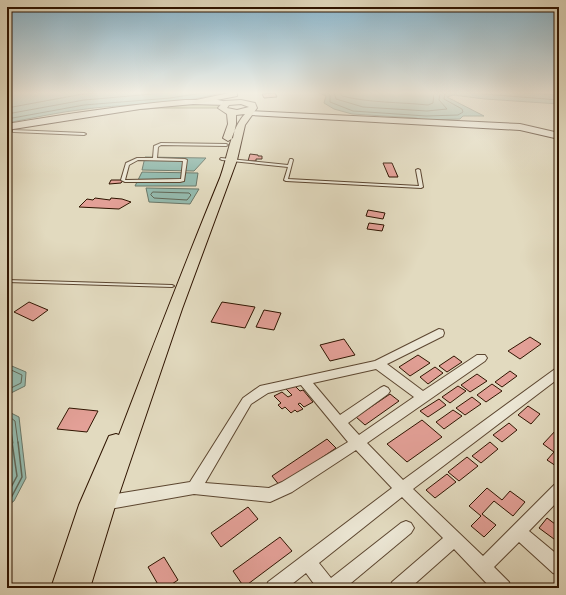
<svg xmlns="http://www.w3.org/2000/svg" width="566" height="595" viewBox="0 0 566 595" font-family="'IM FELL French Canon',serif">
  <style>
    .green { fill: #bcbd8c; stroke: #766846 }
    .water { fill: #95bbaf; stroke: #6c7869 }
    .lines { fill: none; stroke-linecap: round; stroke-linejoin: round }
    .shore-far1 { stroke: #626858; stroke-width: 1 }
    .shore { stroke: #626858; stroke-width: 1.5 }
    .building { fill: #e3a097; stroke: #2f1400 }
    .lane-casing { stroke: #5c4630; stroke-width: 2 }
    .street-casing { stroke: #5c4630; stroke-width: 2 }
    .secondary-casing { stroke: #2f1400; stroke-width: 2 }
    .primary-casing { stroke: #2f1400; stroke-width: 2 }
    .lane { fill: #ece7d5; fill-rule: evenodd }
    .street { fill: #ece7d5; fill-rule: evenodd }
    .secondary { fill: #ece7d5; fill-rule: evenodd }
    .primary { fill: #e2dabf; fill-rule: evenodd }
  </style>
  <rect width="100%" height="100%" fill="#e2dabf"/>
  <filter id="stains"><feTurbulence type="fractalNoise" baseFrequency=".005" numOctaves="4"/><feColorMatrix values="0 0 0 0 .2 0 0 0 0 .09 0 0 0 0 .02 0 0 0 .5 -.17"/></filter>
  <radialGradient id="worn" r=".72"><stop offset=".6" stop-color="#630" stop-opacity="0"/><stop offset="1" stop-color="#630" stop-opacity=".3"/></radialGradient>
  <path class="green" d="M223,103L218,108H159L108,112L168,106Z"/>
  <g class="water">
    <path d="M7,92H223C179,106 131,103 86,109C59,112 33,118 7,123Z"/>
    <path d="M317,92H559V104L485,99L453,95L447,97L484,116H463L460,119L423,120L416,118L352,114L334,109L324,103L326,96Z"/>
    <path d="M145,157L206,158L194,171L142,170Z"/>
    <path d="M142,172L198,173L196,186H135Z"/>
    <path d="M146,188L199,189L190,204L149,202Z"/>
    <path d="M7,364L26,372L25,386L7,395Z"/>
    <path d="M7,411L19,417L26,478L14,501L7,506Z"/>
  </g>
  <g class="lines">
    <g class="shore-far1">
      <path d="M327,92L330,95V102L353,111L426,116L458,115L463,112L462,109L444,99L445,94L449,92"/>
      <path d="M334,92L336,99L363,107L427,111L447,109L439,100L440,92"/>
      <path d="M340,92L342,96C370,103 399,102 428,105L433,103L434,92"/>
      <path d="M458,92L559,100"/>
      <path d="M509,92L559,95"/>
      <path d="M7,108L83,94L109,92"/>
      <path d="M7,114L84,100L176,92"/>
      <path d="M7,119L84,105L170,98L209,92"/>
      <path d="M153,192L189,193L191,195L187,200L154,198L151,195Z"/>
      <path d="M7,368L22,375L21,383L7,390"/>
      <path d="M7,415L15,421L18,443"/>
      <path d="M7,421L10,424L13,443"/>
    </g>
    <g class="shore">
      <path d="M7,495L17,476L12,442"/>
      <path d="M7,501L11,498L22,477L18,442"/>
    </g>
  </g>
  <g class="building">
    <path d="M275,93L277,97L264,98L262,94Z"/>
    <path d="M250,154L258,155V156H262V159H256V161H248Z"/>
    <path d="M383,163H392L398,177H389Z"/>
    <path d="M111,180H123L121,183L109,184Z"/>
    <path d="M95,198L110,200L111,198L122,199L131,202L119,209L79,207L87,199L93,200Z"/>
    <path d="M368,210L385,213L383,219L366,216Z"/>
    <path d="M369,223L384,225L382,231L367,229Z"/>
    <path d="M29,302L48,310L33,321L14,312Z"/>
    <path d="M222,302L255,307L245,328L211,322Z"/>
    <path d="M264,310L281,313L274,330L256,327Z"/>
    <path d="M530,337L541,344L520,359L508,351Z"/>
    <path d="M344,339L355,355L330,361L320,345Z"/>
    <path d="M418,355L430,363L410,376L399,367Z"/>
    <path d="M454,356L462,362L447,372L439,366Z"/>
    <path d="M435,367L443,373L428,384L420,377Z"/>
    <path d="M510,371L517,376L502,387L495,382Z"/>
    <path d="M477,374L487,381L470,392L461,385Z"/>
    <path d="M492,384L502,391L486,402L477,395Z"/>
    <path d="M294,385L300,391L303,390L313,402L304,407L300,403L298,404L303,409L297,412L295,410L291,413L285,407L282,409L278,405L281,403L274,396L282,392L288,397L292,395L286,389Z"/>
    <path d="M458,386L466,391L450,403L442,397Z"/>
    <path d="M390,394L399,401L365,425L356,417Z"/>
    <path d="M472,397L481,404L465,415L456,408Z"/>
    <path d="M439,399L446,405L428,417L420,411Z"/>
    <path d="M528,406L540,414L531,424L518,415Z"/>
    <path d="M69,408L98,411L87,432L57,429Z"/>
    <path d="M453,410L462,416L444,429L436,422Z"/>
    <path d="M422,420L442,437L407,462L387,444Z"/>
    <path d="M509,423L517,430L502,442L493,435Z"/>
    <path d="M557,429L559,430V446L555,450L559,452V468L547,460L554,452L543,444Z"/>
    <path d="M327,439L336,448L280,486L272,476Z"/>
    <path d="M490,442L498,449L481,463L472,456Z"/>
    <path d="M467,457L478,466L459,481L448,472Z"/>
    <path d="M447,474L456,482L435,498L426,490Z"/>
    <path d="M487,488L502,500L510,491L525,502L513,516L494,501L482,514L496,525L484,537L471,526L481,516L469,506Z"/>
    <path d="M248,507L258,519L221,547L211,533Z"/>
    <path d="M547,518L559,527L558,542L539,528Z"/>
    <path d="M280,537L292,551L244,587L233,571Z"/>
    <path d="M164,557L178,580L166,588H160L148,567Z"/>
  </g>
  <g class="lines">
    <defs>
      <g id="lane">
        <path d="M13,130L84,133L86,134L84,135L14,132H13Z"/>
        <path d="M161,143L226,144L228,145L226,146L161,145L158,147L157,158L185,159L187,160L184,181L180,182H125L121,180L126,163L137,158H153L154,146ZM138,160L183,161L181,179L125,180L129,165Z"/>
        <path d="M221,158L288,165L290,159H292L293,160L288,179L419,186L416,170L418,169L420,170L423,187L421,188L286,181L284,180L288,167L222,160L220,159Z"/>
        <path d="M7,280L172,285L174,286L172,287L7,282Z"/>
      </g>
      <path id="street" d="M439,329L443,330L444,333L443,336L387,364L423,391L477,355H485L487,358L485,361L367,443L403,480L555,369L559,368V378L413,489L483,556L554,485L559,484V500L529,531L559,556V575L553,573L519,542L494,567L509,582L511,588H491L454,549L410,588H390L392,582L443,538L402,497L319,563L331,578L401,523L406,521L411,523L414,528L411,533L345,588H317L306,573L287,588H266L268,582L392,488L356,450L292,492L270,502L194,494L104,510L99,508L97,503L99,498L104,496L190,482L243,398L260,386L375,361ZM376,369L414,397L359,435L348,423L388,394L390,391L388,388L384,386L380,388L340,415L313,383ZM301,385L348,442L282,482L269,488L205,483L251,404L268,393Z"/>
      <g id="secondary">
        <path d="M185,100H218L231,103L227,105L193,104L140,109L7,130V124C66,114 125,105 185,100Z"/>
        <path d="M248,111L520,124L559,133V139L520,130L251,115L247,113Z"/>
      </g>
      <g id="primary">
        <path d="M234,92H237V96L196,104L192,102L196,100Z"/>
        <path d="M241,100L255,103L257,108L245,125L237,160L182,309L116,503L90,588H51L79,505L109,436L116,434L119,435C152,349 185,263 220,178C228,157 230,130 245,114L236,115V124L233,138L228,141L223,138L228,124L227,114L218,108L224,101ZM241,104L249,107L237,110L227,108L229,105Z"/>
      </g>
    </defs>
    <use href="#lane" class="lane-casing"/>
    <use href="#street" class="street-casing"/>
    <use href="#secondary" class="secondary-casing"/>
    <use href="#primary" class="primary-casing"/>
    <use href="#lane" class="lane"/>
    <use href="#street" class="street"/>
    <use href="#secondary" class="secondary"/>
    <use href="#primary" class="primary"/>
  </g>
  <linearGradient id="sky" x2="0" y2="1"><stop stop-color="#87b7d1"/><stop offset="0.53" stop-color="#f2eee2"/><stop offset="1" stop-color="#f2eee2" stop-opacity="0"/></linearGradient>
  <rect width="566" height="175" fill="url(#sky)"/>
  <rect width="566" height="595" fill="none" stroke="#e2dabf" stroke-width="24"/>
  <rect x="8" y="8" width="550" height="579" fill="none" stroke="#2f1400" stroke-width="2"/>
  <rect x="12" y="12" width="542" height="571" fill="none" stroke="#2f1400"/>
  <rect width="100%" height="100%" filter="url(#stains)"/>
  <rect width="100%" height="100%" fill="url(#worn)"/>
</svg>
